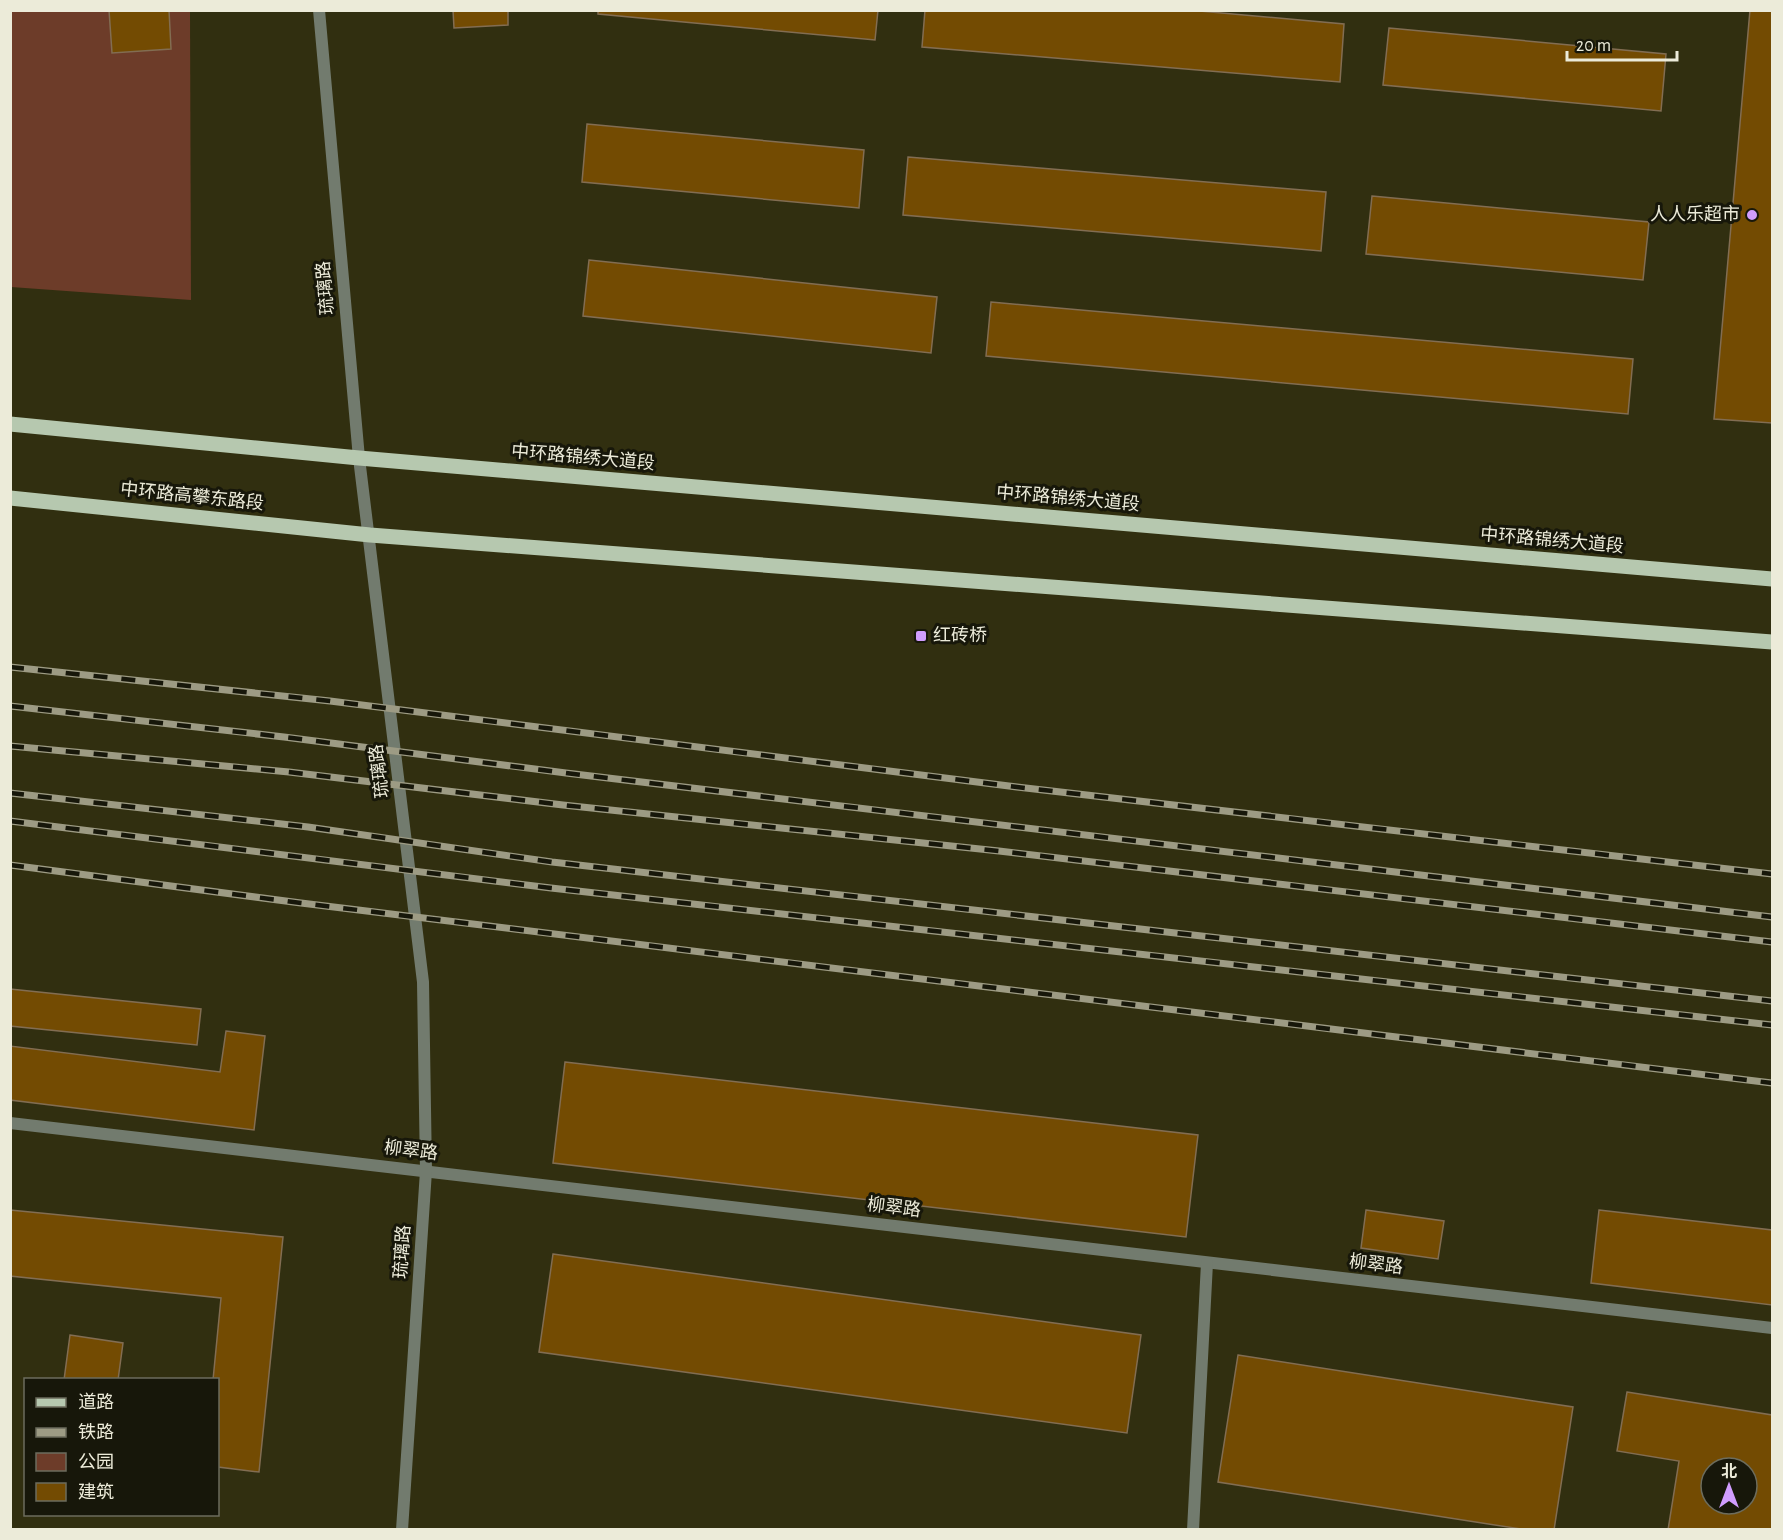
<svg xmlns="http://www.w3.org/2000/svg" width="1783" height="1540" viewBox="0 0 1783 1540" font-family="'Alegreya Sans','Noto Sans SC',sans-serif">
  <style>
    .green { fill: #6d3c29 }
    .building { fill: #734b02; stroke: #826d52; stroke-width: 1.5; fill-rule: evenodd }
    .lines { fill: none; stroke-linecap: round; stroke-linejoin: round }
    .minor { stroke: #727b6e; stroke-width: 12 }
    .tertiary { stroke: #727b6e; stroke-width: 12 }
    .primary { stroke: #b6c8af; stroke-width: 15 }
    .rail-casing { stroke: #9d9b84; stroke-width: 7 }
    .rail { stroke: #17170a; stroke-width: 4.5; stroke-dasharray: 14; stroke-linecap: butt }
    .poi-dot { fill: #d19dfe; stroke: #17170a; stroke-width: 2 }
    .labels { text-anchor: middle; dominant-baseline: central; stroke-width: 6; stroke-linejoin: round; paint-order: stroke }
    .poi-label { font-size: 18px; fill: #ecebd9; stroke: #17170a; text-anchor: end }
    .street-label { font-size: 18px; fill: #ecebd9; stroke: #17170a }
  </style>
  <rect width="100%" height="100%" fill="#312f10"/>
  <path class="green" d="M10,11H190L191,300L11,287Z"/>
  <g class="building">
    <path d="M109,10H169L171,49L112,53Z"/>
    <path d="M453,10H508V25L454,28Z"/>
    <path d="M598,10H878L875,40L598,14Z"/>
    <path d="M925,10H1188L1344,24L1340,82L922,47Z"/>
    <path d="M1750,10H1772V423L1714,419Z"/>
    <path d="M1389,28L1666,54L1661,111L1383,85Z"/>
    <path d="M587,124L864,150L859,208L582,182Z"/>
    <path d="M908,157L1326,192L1321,251L903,215Z"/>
    <path d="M1372,196L1649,222L1643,280L1366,254Z"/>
    <path d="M589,260L937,297L931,353L583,316Z"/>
    <path d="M991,302L1633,359L1628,414L986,356Z"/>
    <path d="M10,989L201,1009L197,1045L10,1026Z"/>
    <path d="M226,1031L265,1036L254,1130L10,1100V1046L220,1072Z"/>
    <path d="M565,1062L1198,1135L1186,1237L553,1163Z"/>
    <path d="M10,1210L283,1237L259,1472L218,1467V1380H213L221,1298L10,1276Z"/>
    <path d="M1366,1210L1444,1221L1438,1259L1361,1248Z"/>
    <path d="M1599,1210L1772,1230V1305L1591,1283Z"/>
    <path d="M553,1254L1141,1335L1127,1433L539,1352Z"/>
    <path d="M70,1335L123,1343L118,1380H64Z"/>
    <path d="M1238,1355L1573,1407L1554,1530H1527L1218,1482Z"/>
    <path d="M1627,1392L1772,1415V1530H1668L1679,1461L1617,1451ZM1711,1468H1747V1504H1711Z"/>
  </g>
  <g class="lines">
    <path class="minor" d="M10,1123L1772,1328"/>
    <g class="tertiary">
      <path d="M319,10L359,458L423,982L426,1171L402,1530"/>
      <path d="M1193,1530L1207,1263"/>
    </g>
    <g class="primary">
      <path d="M10,424L359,458L1772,579"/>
      <path d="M10,498L370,535L1772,642"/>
    </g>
    <defs>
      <g id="rail">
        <path d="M10,667L330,701L1017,787L1772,874"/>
        <path d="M10,706L284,737L566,773L1772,917"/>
        <path d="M10,746L289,772L563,805L999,851L1772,942"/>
        <path d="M10,793L308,827L552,862L1772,1001"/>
        <path d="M10,821L551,888L1772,1025"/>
        <path d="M10,865L301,903L1772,1083"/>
      </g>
    </defs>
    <use href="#rail" class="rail-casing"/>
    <use href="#rail" class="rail"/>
  </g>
  <g class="poi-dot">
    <circle cx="1752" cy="215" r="6"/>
    <rect x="915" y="630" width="12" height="12" rx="3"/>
  </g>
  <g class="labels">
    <g class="poi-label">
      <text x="1740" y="215">人人乐超市</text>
      <text x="933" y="636" text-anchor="start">红砖桥</text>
    </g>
    <g class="street-label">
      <text transform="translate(326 288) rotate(-95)">琉璃路</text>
      <text transform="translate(583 458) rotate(5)">中环路锦绣大道段</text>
      <text transform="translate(192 497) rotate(6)">中环路高攀东路段</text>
      <text transform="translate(1068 499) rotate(5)">中环路锦绣大道段</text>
      <text transform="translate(1552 541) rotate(5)">中环路锦绣大道段</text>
      <text transform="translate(380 771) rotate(-97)">琉璃路</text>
      <text transform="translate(411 1151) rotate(7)">柳翠路</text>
      <text transform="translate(894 1208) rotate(7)">柳翠路</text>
      <text transform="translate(403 1252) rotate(-86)">琉璃路</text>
      <text transform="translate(1376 1265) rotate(7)">柳翠路</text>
    </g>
  </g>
  <rect width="1783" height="1540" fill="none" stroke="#ecebd9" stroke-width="24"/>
  <rect x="24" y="1378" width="195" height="138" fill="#17170a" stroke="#6c6c5d" stroke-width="1.5"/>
  <rect x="36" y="1398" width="30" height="9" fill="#b6c8af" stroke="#6c6c5d" stroke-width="1.5"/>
  <text x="78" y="1408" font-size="18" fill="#ecebd9">道路</text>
  <rect x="36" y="1428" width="30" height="9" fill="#9d9b84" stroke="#6c6c5d" stroke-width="1.5"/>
  <text x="78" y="1438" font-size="18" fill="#ecebd9">铁路</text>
  <rect x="36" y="1453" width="30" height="18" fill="#6d3c29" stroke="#6c6c5d" stroke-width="1.5"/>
  <text x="78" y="1468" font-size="18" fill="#ecebd9">公园</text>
  <rect x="36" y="1483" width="30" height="18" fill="#734b02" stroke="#6c6c5d" stroke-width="1.5"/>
  <text x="78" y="1498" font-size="18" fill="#ecebd9">建筑</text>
  <g transform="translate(1729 1486)"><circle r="28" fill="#17170a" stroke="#6c6c5d" stroke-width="1.5"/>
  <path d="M0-4.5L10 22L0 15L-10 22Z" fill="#d19dfe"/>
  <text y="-9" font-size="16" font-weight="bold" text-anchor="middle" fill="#ecebd9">北</text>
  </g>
  <path d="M1567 51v9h110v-9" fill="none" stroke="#ecebd9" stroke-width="3"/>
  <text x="1576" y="51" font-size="18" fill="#ecebd9" stroke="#17170a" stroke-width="4.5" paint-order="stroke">20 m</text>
</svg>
